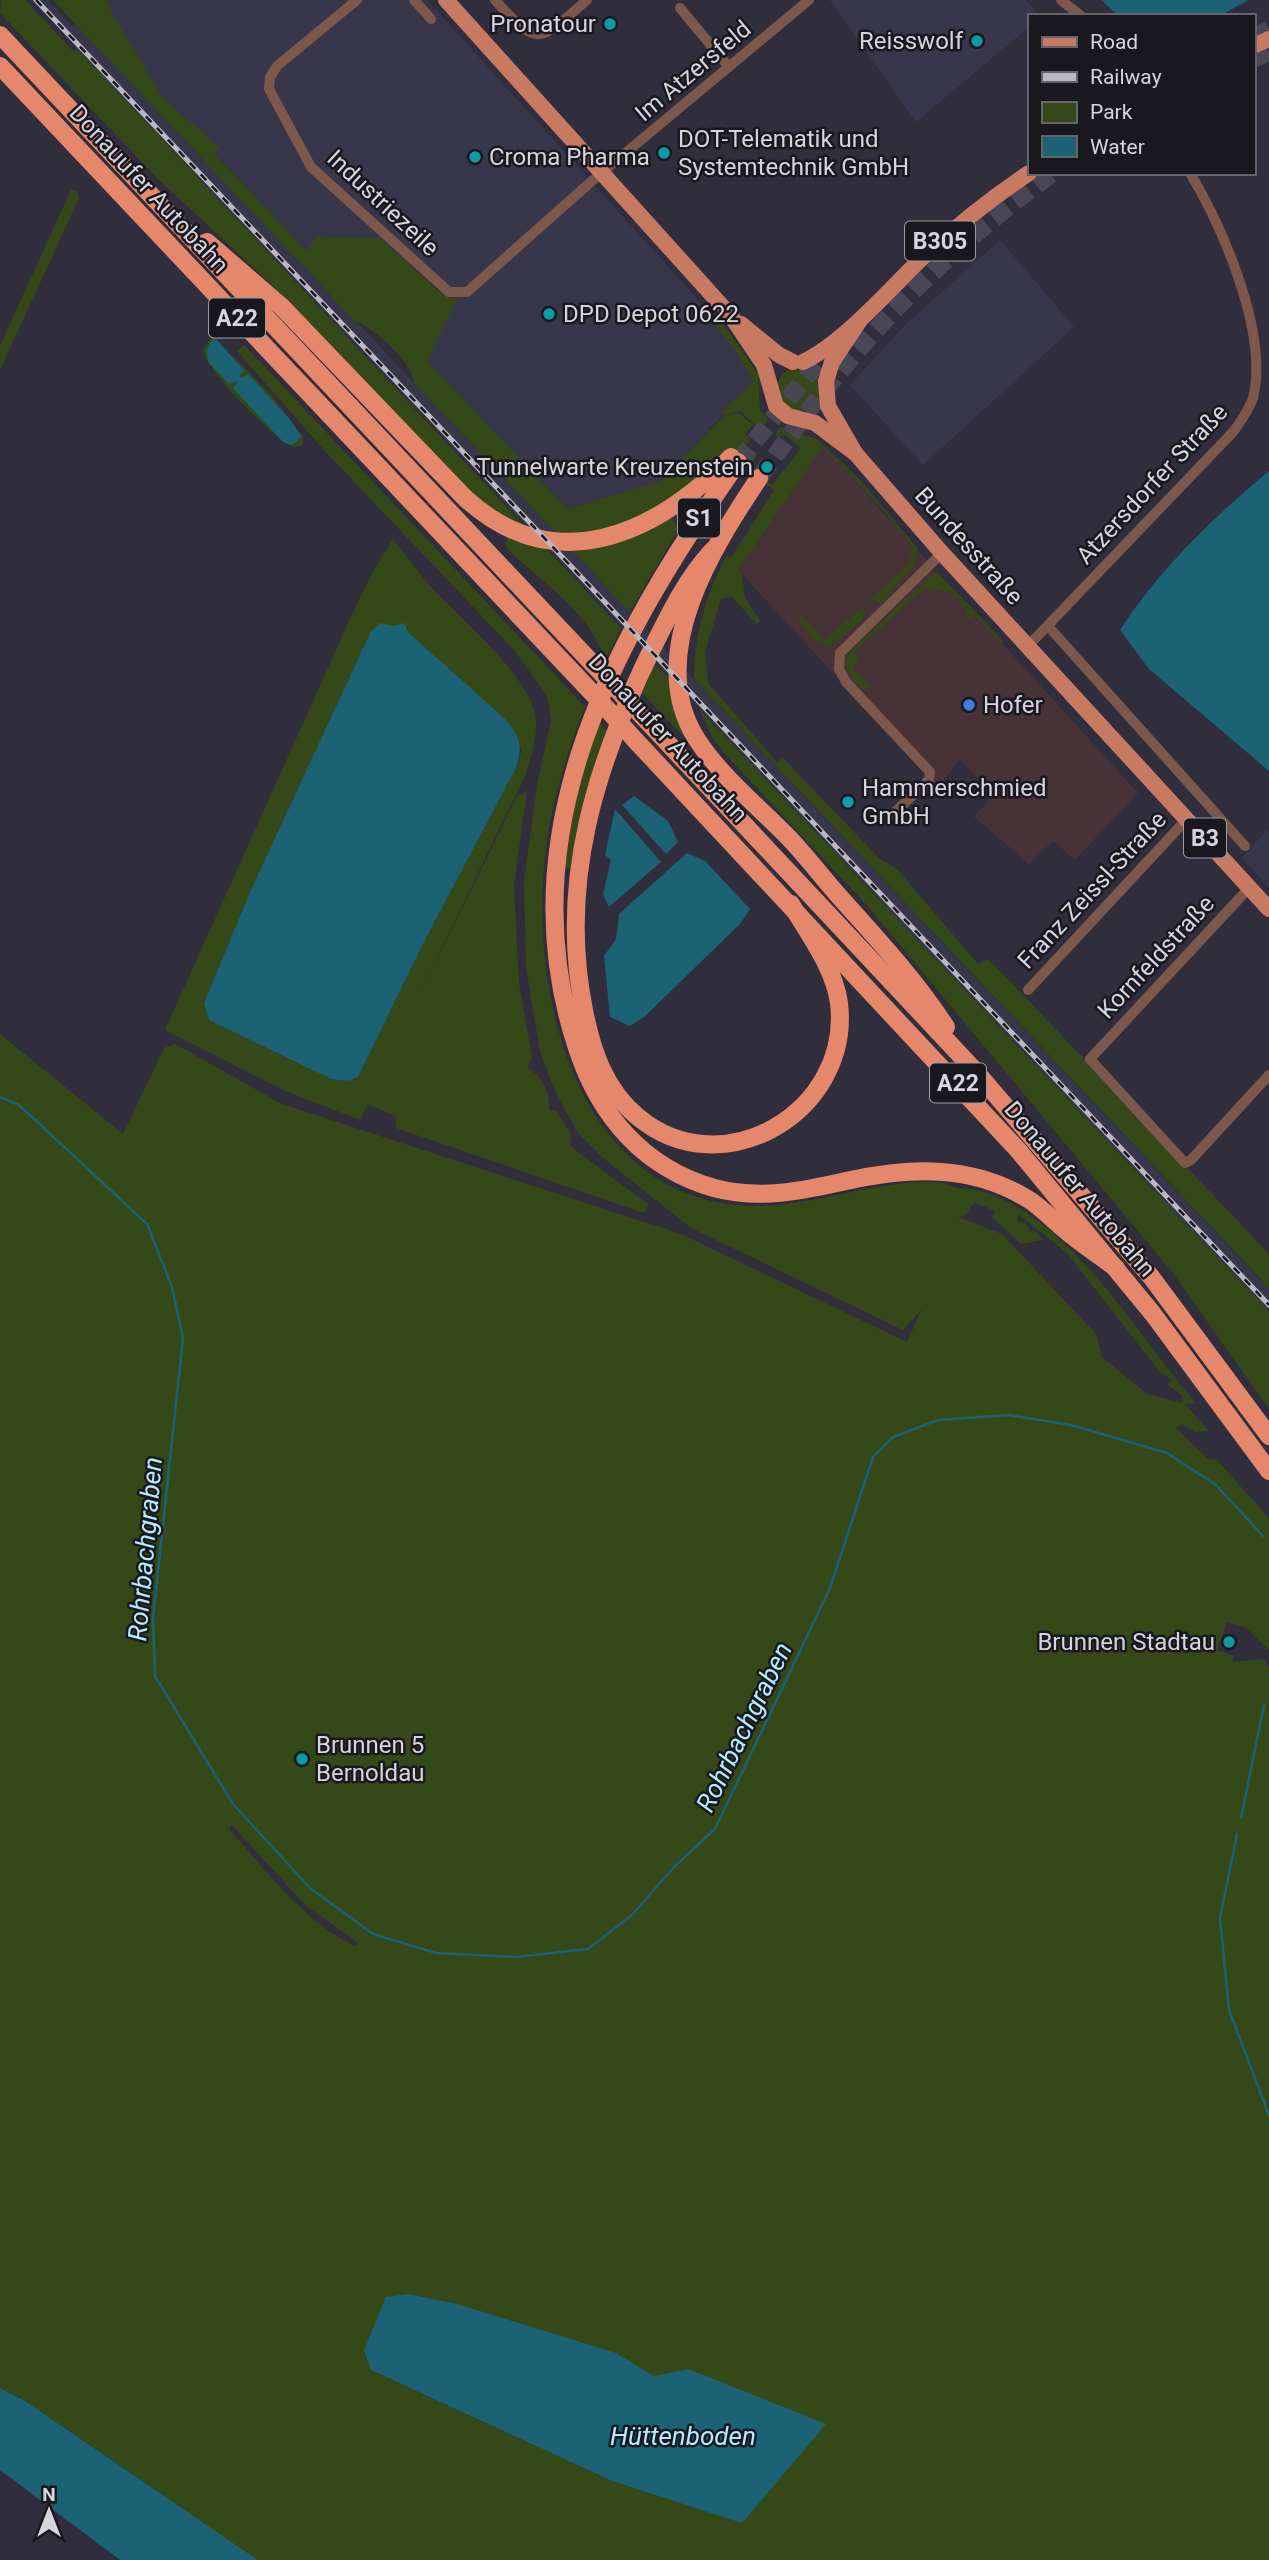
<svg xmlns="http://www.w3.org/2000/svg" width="1269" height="2560" viewBox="0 0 1269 2560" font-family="Roboto,sans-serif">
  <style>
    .commercial { fill: #463237 }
    .built { fill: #38364b }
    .green { fill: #354918; fill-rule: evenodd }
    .water { fill: #1b6275 }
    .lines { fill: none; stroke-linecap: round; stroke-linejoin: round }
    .stream { stroke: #1b6275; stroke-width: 2.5 }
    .highway-tunnel { stroke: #494755; stroke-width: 18; stroke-dasharray: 18 9; stroke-linecap: butt }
    .street { stroke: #7e574b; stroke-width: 10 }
    .primary { stroke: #c87962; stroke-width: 16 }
    .highway { stroke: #e5876b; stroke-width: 18 }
    .rail-casing { stroke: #bab9c3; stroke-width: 5 }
    .rail { stroke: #18181e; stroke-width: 2.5; stroke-dasharray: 8; stroke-linecap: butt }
    .highway-bridge { stroke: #e5876b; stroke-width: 18 }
    .culture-dot { fill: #0f9aa8; stroke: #18181e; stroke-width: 2.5 }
    .shop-dot { fill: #3f7fe0; stroke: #18181e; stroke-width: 2.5 }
    .labels { text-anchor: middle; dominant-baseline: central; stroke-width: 5; stroke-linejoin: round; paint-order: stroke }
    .shield { fill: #18181e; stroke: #9d9ca5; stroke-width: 2 }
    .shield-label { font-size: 23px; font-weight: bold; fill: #d6d5df }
    .poi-label { font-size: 24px; fill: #d6d5df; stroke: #18181e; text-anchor: start }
    .street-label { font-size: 24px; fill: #d6d5df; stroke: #18181e }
    .water-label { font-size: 26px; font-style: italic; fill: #b4ebfd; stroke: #18181e }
  </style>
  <rect width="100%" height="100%" fill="#302e3d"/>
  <path class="commercial" d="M823,446L1138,793L1075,860L1053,841L1029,864L974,817L995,793L959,760L938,787L738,570Z"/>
  <g class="built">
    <path d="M32,0H48L72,26L75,23L1269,1289V1312L82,54L73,51L77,47Z"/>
    <path d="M99,0H427L700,302L733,345L757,385L708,430L710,433L661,481L568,509L427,361L456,300L422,277L307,251L214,153L219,149L162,97Z"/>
    <path d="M830,0H1026L1040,16H1029V27L916,122Z"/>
    <path d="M1000,240L1074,327L923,465L850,385L904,326Z"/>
    <path d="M1269,828V887L1242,858Z"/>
  </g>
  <g class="green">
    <path d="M1,0H25L73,51L82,54L533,535L483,508L346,366L348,363L271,284L159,180L13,27L0,13Z"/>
    <path d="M53,0H105L162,97L220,148L214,153L307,251L316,237L379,238L440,292L457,300L427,361L568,509L660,481L725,415L739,413L753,425L745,434L751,439L745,446L757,456L749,467L772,485L801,448L785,435L777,439L776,433L780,427L817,439L861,481L918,549L914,566L882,602L869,600L913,560L908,554L914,548L884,511L823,447L738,570L742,575L745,598L760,621L757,624L731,596L721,599L705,652L708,683L777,762L783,758L879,858L897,869L978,964L988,959L1028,1000L1269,1254V1288L694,679C694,635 706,595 726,556L731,558L774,490L724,451C681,496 625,535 560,537L414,383C412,362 374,327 354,320Z"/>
    <path d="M71,190L77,192L79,198L0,370V346Z"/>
    <path d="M717,315L758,374L760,410L768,420L761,430L740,411L727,415L721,412L754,382L733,347L711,321Z"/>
    <path d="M213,334L218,340L210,344L207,356L231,383L236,379L238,382L233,388L302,437L289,418L248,374L242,378L240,376L244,370L226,348L273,397L304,438L302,445L294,447C274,440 208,372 203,351Z"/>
    <path d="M244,345L585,707C563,763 546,820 543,881C535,1010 583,1191 737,1205C790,1210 840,1192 892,1185C909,1182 925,1181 942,1183C948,1184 953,1188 959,1188C969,1189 981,1190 992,1195C1077,1228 1137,1335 1196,1403L1185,1404L1209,1431L1195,1432L1182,1424L1176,1428L1209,1460L1216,1459L1269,1518V1650L1246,1628L1227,1622L1217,1650L1234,1656L1232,1662L1265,1659L1269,1668V2560H258L25,2401L0,2388V1034L123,1134L164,1048L175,1044L282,1104L681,1234L907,1342L922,1309L903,1330L691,1228L602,1157L577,1132L554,1089L540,1051L526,967L524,882L537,785L551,721L547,696L514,650L323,449L237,351ZM976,1203L995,1211L992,1217L1021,1244L1043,1240L1035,1231H1030L1026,1224L1017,1221L1018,1214L1067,1253L1160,1372L1172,1380L1167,1384L1182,1395L1183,1403L1147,1394L1102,1357L1096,1334L1002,1234L958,1217L966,1215L972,1205ZM232,1825L305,1905L357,1942L356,1946C303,1922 267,1871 229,1829ZM615,2353L654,2376L688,2369L742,2522L612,2481L371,2370Z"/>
    <circle cx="799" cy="389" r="22"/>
    <path d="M671,518L679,528L630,612L570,548L636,534Z"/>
    <path d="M509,537L545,547L621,628L607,657C598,647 595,636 587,625C563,594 531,573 505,546Z"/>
    <path d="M393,539C405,555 417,571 430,586C459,617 525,672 535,713C539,733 531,758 525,776L411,1012L517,796L527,791L514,885L519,983L532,1057L527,1067C542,1076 551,1093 549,1110L557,1111L571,1135L570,1146L649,1205L644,1213L396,1128V1117L368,1104L360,1120L283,1090L165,1030L350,619L372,573ZM397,625L407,627L409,633L522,749L516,768L426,938L358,1077L348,1081L331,1079L209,1020L204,1003L250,892L370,633Z"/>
    <path d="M934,573L939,574L1004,642L1001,643L975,615L969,620C965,604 948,584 931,592L926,587L854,652L859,658L853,668L873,688L861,689L846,668L847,654Z"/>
    <path d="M862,607L865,611L862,620L830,646L815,641L798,619L801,614L825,640Z"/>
    <path d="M655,664L673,683L689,742L642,693Z"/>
    <path d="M700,710L1269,1312V1409L1173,1273L865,903L725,754L712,737Z"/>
    <path d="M599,722L608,732L572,869L561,868L577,790Z"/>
  </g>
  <g class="water">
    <path d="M1101,0H1249L1219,16H1119Z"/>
    <path d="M212,340H217L244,370L240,376L241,378L248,374L289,418L302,437L292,445L283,442L233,388L238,381L229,384L209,363L206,351Z"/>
    <path d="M1269,471V771L1149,669L1120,630C1160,568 1213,518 1269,471Z"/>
    <path d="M380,623L393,626L404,623L409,633L505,719C520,736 523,746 516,768L426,938L358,1077L348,1081L331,1079L209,1020L204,1003L250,892L370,633Z"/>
    <path d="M634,796L668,821L678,842L666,854L622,805Z"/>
    <path d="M615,809L661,862L609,907L603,894L611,860L605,855Z"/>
    <path d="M687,853L705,861L750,909L740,924L644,1017L630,1026L610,1017L604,956L616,939L619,914Z"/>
    <path d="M408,2294L457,2304L616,2353L654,2376L688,2369L826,2424L742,2523L612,2481L371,2370L364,2350L386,2297Z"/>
    <path d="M0,2388L25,2401L258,2560H120L0,2470Z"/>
  </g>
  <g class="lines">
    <g class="stream">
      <path d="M0,1097L19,1105L147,1224L172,1287L183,1338L153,1618L155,1676L233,1804L310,1888L373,1934L436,1953L516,1957L588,1949L632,1915L674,1867L715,1829L830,1588L873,1457L893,1437L938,1420L1008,1415L1071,1425L1167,1453L1216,1485L1263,1536"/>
      <path d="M1241,1818L1264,1705"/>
      <path d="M1237,1834L1220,1918L1229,2010L1269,2115"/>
    </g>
    <g class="highway-tunnel">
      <path d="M1253,37L1269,30"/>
      <path d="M1253,59L1269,52"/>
      <path d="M738,462L829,348"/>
      <path d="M759,478C786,441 813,403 843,368C902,296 977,228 1053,173"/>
    </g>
    <g class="street">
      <path d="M357,0L277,66L270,77L269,89L311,167L449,292H467L593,180L809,0"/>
      <path d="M414,0L431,19"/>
      <path d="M495,0C540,50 539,41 587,0"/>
      <path d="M1061,0L1081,16"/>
      <path d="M680,8L729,67"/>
      <path d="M1048,626L1245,846"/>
      <path d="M1028,646L1234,431C1241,421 1249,410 1253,398C1269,334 1223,228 1190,173"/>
      <path d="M893,814L929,780L930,772L846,682L839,669L840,653L942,553"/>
      <path d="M1250,887L1090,1059L1185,1163L1191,1160L1269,1075"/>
      <path d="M1028,990L1187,819"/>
    </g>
    <g class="primary">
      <path d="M446,0L731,316L764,365L776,406L788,416L815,423L855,453"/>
      <path d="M1253,46L1269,39"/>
      <path d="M860,320L832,362L826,381L828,406L855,453L942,553L1269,909"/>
      <path d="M741,324L779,355L793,362"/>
      <path d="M803,362C843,343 888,291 920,260C954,228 990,199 1029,173"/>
    </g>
    <g class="highway">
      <path d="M0,35L592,663"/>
      <path d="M0,66L597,698"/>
      <path d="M207,242L282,307L465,498C556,581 656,534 731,457"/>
      <path d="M738,462C616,636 505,831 577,1048C599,1116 644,1168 714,1188C759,1200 802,1191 846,1181C911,1167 973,1164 1031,1201C1045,1211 1057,1224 1070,1234C1085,1246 1101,1257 1116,1268"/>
      <path d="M759,478C713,547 644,654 696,738C720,776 758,806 790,839C807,857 822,877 838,895C877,939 914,978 946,1027"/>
      <path d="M713,550C686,579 669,615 652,649C596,764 558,882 584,1010C592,1051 605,1090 638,1117C723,1188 852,1111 839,1003C834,967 809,935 791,904"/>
      <path d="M647,721L978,1074L1152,1278L1269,1436"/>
      <path d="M636,741L1018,1150L1153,1314L1269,1471"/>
    </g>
    <defs>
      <path id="rail" d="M36,0L1269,1305"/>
    </defs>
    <use href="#rail" class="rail-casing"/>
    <use href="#rail" class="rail"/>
    <g class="highway-bridge">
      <path d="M592,663L647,721"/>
      <path d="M597,698L636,741"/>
    </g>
  </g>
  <g class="culture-dot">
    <circle cx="610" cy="24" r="7"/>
    <circle cx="977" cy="41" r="7"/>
    <circle cx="664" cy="153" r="7"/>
    <circle cx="475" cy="157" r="7"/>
    <circle cx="549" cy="314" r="7"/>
    <circle cx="767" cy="467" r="7"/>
    <circle cx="848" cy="802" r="7"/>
    <circle cx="1229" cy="1642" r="7"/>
    <circle cx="302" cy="1759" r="7"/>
  </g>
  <circle class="shop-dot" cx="969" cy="705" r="7"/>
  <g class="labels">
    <g class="shield">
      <rect x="905" y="221.5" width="70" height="39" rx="5"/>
      <rect x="209" y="298.5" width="56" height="39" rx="5"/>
      <rect x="678" y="498.5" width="42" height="39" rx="5"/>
      <rect x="1184" y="818.5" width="42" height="39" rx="5"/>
      <rect x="930" y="1063.5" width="56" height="39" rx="5"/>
    </g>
    <g class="shield-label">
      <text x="940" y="241">B305</text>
      <text x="237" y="318">A22</text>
      <text x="699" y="518">S1</text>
      <text x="1205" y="838">B3</text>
      <text x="958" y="1083">A22</text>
    </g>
    <g class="poi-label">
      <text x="596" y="24" text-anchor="end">Pronatour</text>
      <text x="963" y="41" text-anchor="end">Reisswolf</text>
      <text x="678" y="139">DOT-Telematik und<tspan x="678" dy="28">Systemtechnik GmbH</tspan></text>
      <text x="489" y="157">Croma Pharma</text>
      <text x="563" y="314">DPD Depot 0622</text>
      <text x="753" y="467" text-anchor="end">Tunnelwarte Kreuzenstein</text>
      <text x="983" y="705">Hofer</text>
      <text x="862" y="788">Hammerschmied<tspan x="862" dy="28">GmbH</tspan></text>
      <text x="1215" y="1642" text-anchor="end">Brunnen Stadtau</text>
      <text x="316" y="1745">Brunnen 5<tspan x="316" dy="28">Bernoldau</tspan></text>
    </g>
    <g class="street-label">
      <text transform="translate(693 71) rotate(-40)">Im Atzersfeld</text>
      <text transform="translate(149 189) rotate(47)">Donauufer Autobahn</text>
      <text transform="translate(383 203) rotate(43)">Industriezeile</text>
      <text transform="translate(1152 484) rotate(-47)">Atzersdorfer Straße</text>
      <text transform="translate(969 546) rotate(48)">Bundesstraße</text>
      <text transform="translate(668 738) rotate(47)">Donauufer Autobahn</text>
      <text transform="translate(1092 890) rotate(-47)">Franz Zeissl-Straße</text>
      <text transform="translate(1156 957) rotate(-47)">Kornfeldstraße</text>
      <text transform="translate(1080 1189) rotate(50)">Donauufer Autobahn</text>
    </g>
    <g class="water-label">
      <text transform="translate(145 1549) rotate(-85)">Rohrbachgraben</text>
      <text transform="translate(744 1727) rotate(-64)">Rohrbachgraben</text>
      <text x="683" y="2436">Hüttenboden</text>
    </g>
  </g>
  <rect x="1028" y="14" width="228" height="161" fill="#18181e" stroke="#64646b" stroke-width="2"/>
  <rect x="1042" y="37" width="35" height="10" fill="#c87962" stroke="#64646b" stroke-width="2"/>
  <text x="1090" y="49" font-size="21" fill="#d6d5df">Road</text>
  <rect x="1042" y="72" width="35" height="10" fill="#bab9c3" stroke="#64646b" stroke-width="2"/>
  <text x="1090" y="84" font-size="21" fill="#d6d5df">Railway</text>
  <rect x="1042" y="102" width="35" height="21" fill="#354918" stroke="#64646b" stroke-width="2"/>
  <text x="1090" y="119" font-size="21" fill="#d6d5df">Park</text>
  <rect x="1042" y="136" width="35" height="21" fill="#1b6275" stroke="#64646b" stroke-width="2"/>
  <text x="1090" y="154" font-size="21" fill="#d6d5df">Water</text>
  <g transform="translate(49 2511)" stroke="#18181e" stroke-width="5" paint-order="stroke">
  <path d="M0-5L12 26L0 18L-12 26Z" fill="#d6d5df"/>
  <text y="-10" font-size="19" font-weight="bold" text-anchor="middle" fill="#d6d5df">N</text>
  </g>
</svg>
